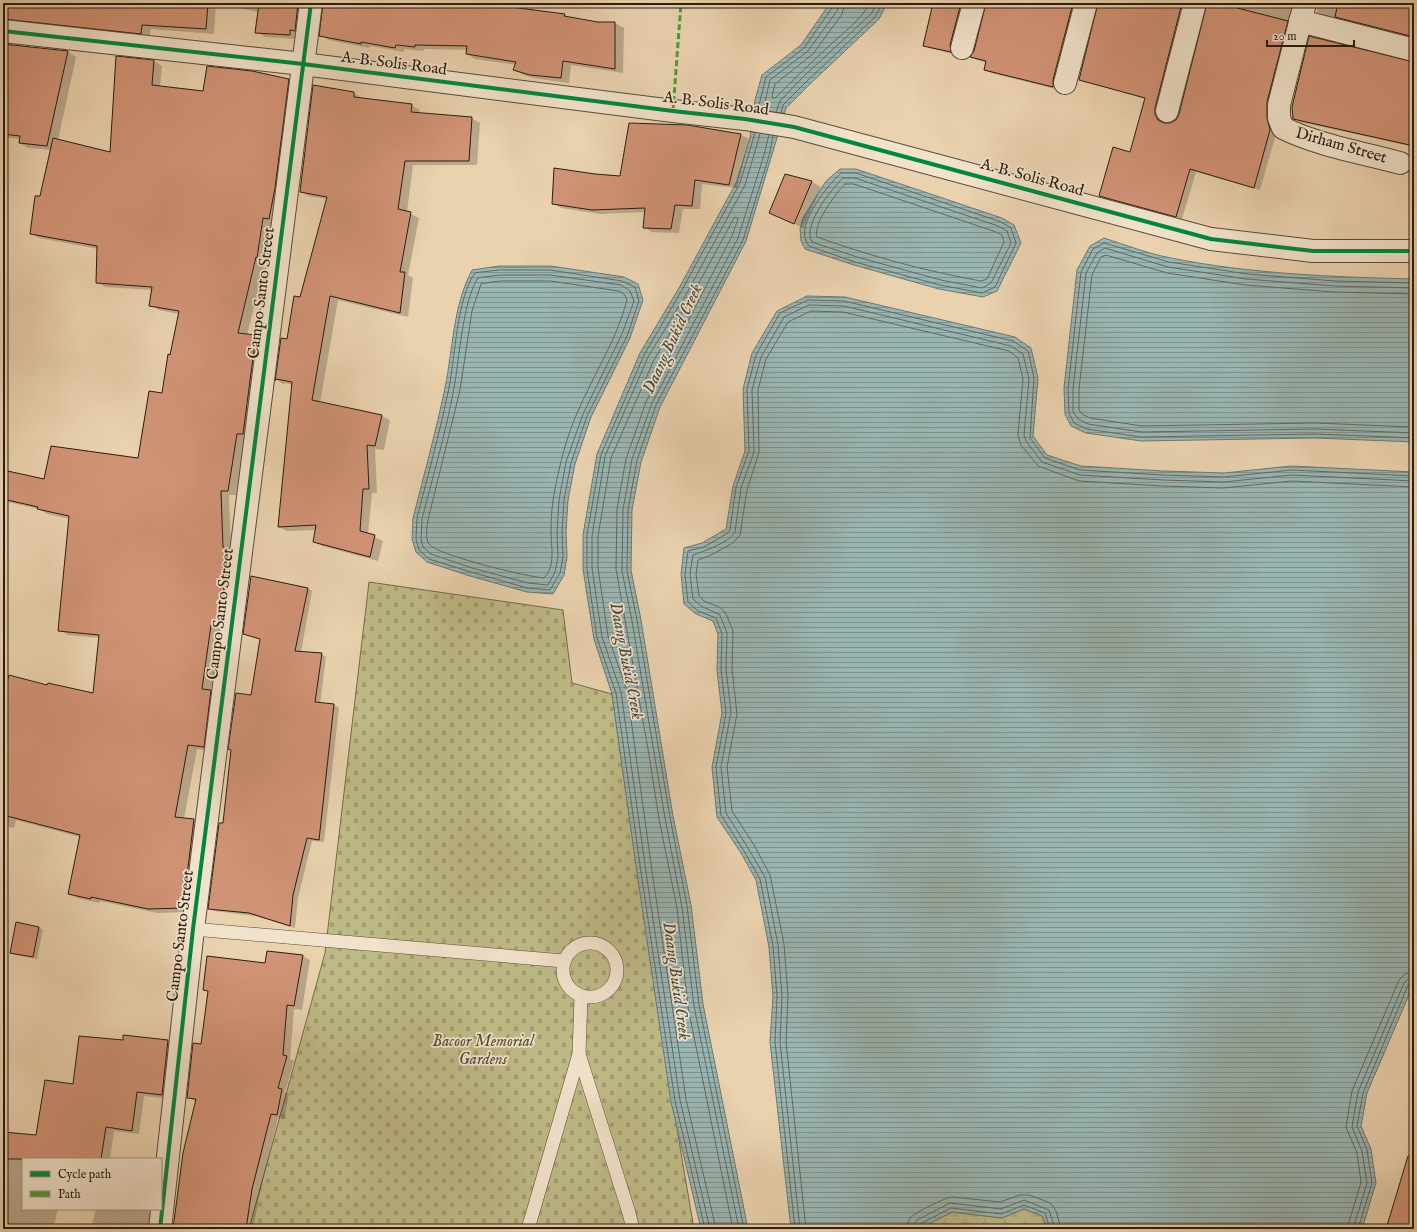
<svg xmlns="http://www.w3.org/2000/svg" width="1417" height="1232" viewBox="0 0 1417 1232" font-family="'IM FELL English',serif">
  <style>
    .wetland { fill: url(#wetland-marsh); stroke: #746b4b }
    .cemetery { fill: url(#cemetery-stones); stroke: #746b4b }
    .water { fill: url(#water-rules); stroke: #6d7872 }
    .shadow { fill: #0003 }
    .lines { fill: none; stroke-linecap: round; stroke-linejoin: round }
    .shore { stroke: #626962; stroke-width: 1 }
    .building { fill: #d19376; stroke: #291c10 }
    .service-casing { stroke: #594a38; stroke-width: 14 }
    .minor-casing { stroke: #594a38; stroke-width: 24 }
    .tertiary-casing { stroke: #594a38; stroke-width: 24 }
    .service { stroke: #f1e2cb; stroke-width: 13 }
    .minor { stroke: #f1e2cb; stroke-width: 22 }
    .tertiary { stroke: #f1e2cb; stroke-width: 22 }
    .quiet { stroke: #4f9a3c; stroke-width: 3; stroke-dasharray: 6 3; stroke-linecap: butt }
    .cycleway-casing { stroke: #f1e2cb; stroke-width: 6 }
    .cycleway { stroke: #00873e; stroke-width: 4 }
    .labels { text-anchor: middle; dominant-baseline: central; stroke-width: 3.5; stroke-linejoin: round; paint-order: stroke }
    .street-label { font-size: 16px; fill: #291c10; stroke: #f1e2cb }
    .park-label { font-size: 16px; font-style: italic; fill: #564b33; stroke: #f1e2cb }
    .water-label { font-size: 17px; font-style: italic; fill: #4b4a41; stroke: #f1e2cb }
  </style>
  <defs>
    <pattern id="wetland-marsh" width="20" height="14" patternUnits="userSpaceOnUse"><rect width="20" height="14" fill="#beba86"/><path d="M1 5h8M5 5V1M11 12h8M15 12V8" fill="none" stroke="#a39f73"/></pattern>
    <pattern id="cemetery-stones" width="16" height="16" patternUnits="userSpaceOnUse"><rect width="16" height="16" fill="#beba86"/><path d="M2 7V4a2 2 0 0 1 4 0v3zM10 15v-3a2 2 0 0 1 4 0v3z" fill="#a39f73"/></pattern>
    <pattern id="water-rules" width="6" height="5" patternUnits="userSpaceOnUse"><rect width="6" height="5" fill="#9ab6b3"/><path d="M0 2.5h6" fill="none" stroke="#7e9390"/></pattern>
  </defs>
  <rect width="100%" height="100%" fill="#ead2af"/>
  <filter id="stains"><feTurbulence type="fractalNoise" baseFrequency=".005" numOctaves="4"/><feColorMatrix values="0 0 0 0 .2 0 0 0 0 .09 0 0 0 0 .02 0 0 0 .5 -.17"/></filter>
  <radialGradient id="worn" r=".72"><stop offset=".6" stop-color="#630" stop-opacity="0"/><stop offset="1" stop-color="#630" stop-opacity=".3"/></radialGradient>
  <path class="wetland" d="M1024,1209L1042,1216L1047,1229H919L952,1212L1002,1218Z"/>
  <path class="cemetery" d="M369,582L563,610L572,683L612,694C637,873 663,1051 694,1229H264L250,1225L325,953Z"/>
  <g class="water">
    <path d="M830,3H887L879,19L810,84L786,108L746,241L660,407L641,462L632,510L631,570L641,620L673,816L691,905L703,1004L748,1229H701L671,1102L638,880L612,694L594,639L583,569V535L597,454L640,353L679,288L737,181L750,138L755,100L762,75L801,45Z"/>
    <path d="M840,169H856L1002,218L1014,225L1021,243L997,291L983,297L939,289L854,265L805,249L801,241L800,229L803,218L826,181Z"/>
    <path d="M1104,238C1126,245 1149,254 1171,258C1251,274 1333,277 1414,279V442L1315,438L1141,441L1086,433L1071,426L1065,414L1064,388L1077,270L1090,246Z"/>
    <path d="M499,266H551L624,277L638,284L643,300L630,338L591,417L575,464L568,500L566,532L567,557L564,575L553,594L527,592L470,576L427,562L416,552L412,539L413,518C424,475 436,431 445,388C453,348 453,306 472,270Z"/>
    <path d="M807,296L845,297L1015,337L1031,348L1038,378L1033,436L1047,455L1081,466L1163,471L1224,473L1291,466L1414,472V983L1367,1093L1361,1126L1371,1149L1376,1183L1362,1229H1047L1042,1216L1024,1209L1002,1218L952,1212L919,1229H791L770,1042L773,996L769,947L756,880L741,853L717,817L712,767L722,713L717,670L718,634L713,621L696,614L684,604L681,574L684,548L702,543L726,529L733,486L745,451L743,389L752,353L777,311Z"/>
  </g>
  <g class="shadow">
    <path d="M3,3H308L298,39L265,37L257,32L259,12L216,4L214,34L151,29L149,38L3,27Z"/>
    <path d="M324,3H504V7L564,15L569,18L598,23H615L624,28L623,73L571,65L569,83L539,79L523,75L515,70L516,65L475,59L467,54V50L424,49L423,51L404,49V52L370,46L369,48L329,40L320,35Z"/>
    <path d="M934,3H968L956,55L930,48L924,45Z"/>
    <path d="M987,3H1080L1059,90L991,73L985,70L987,63L977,60L971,57L975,52Z"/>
    <path d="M1099,3H1189L1161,118L1164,124H1170L1176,121L1180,115L1208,3H1299L1276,134L1260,190L1196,172L1182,219L1106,199L1100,196L1131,153L1146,99L1086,82L1080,79Z"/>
    <path d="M1318,3H1414V38L1323,15L1317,12Z"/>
    <path d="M3,45L68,52L76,57L58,140L111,154L154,61L162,66L160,87L204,92L288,80L297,84L277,223L272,222L265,262L247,335L256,336L264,341L245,438L236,495H229L231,551L227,631L220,629L211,691L219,696L212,751L197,749L184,819L194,820L202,825L191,912L157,913L100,901L99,903L77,898L69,893L80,837L16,820L14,828L8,827L3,855V694L48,686L94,695L100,638L68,635L59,630L70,519L47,514L39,509L3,501V471L116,495L139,459L163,394L179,314L159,310L151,305L153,290L105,287L97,282L98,249L39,238L31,233L41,197L52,150L28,148L20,143L21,139L3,137Z"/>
    <path d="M1414,63V147L1300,122L1294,118Z"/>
    <path d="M314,86L354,93L362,98V99L411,105L420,110L419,114L471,118L480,123L477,165H413L407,212L419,218L408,275L413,278L408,317L338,300L320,403L382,416L390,420L384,450L375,449L377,493H372L368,534L383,541L378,561L322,546L314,541L316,530L287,531L279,527L293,385L284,383V385L277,380L282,339L288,340L327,199L309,196L301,192Z"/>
    <path d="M687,126L741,135L749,139L737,188L702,184L700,209H683L679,233L652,232L644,227L645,212L600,214L561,208L553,203L595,175L621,177Z"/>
    <path d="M786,175L812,182L821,187L803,228L771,213Z"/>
    <path d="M307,588L312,591L301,652L321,654L326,657L320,704L334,705L339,708L324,842L312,841L298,898L295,928L255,916L214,911L209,908L224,824L252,696L261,640L244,634Z"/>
    <path d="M17,923L39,927L43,930L37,959L15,955L11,952Z"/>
    <path d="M268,952L303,956L310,960L302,1010L294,1009L290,1059L294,1061L285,1092L289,1094L284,1119L278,1118L260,1193L253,1229H174L196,1102L188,1097L202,1045L209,992L204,990L266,964Z"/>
    <path d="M124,1036L168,1041L176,1045L170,1099L144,1096L139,1134L114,1131L110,1159H23V1209H58L53,1229H3V1133L37,1136L74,1085L123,1041Z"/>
    <path d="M1411,1150L1414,1151V1229H1385L1389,1217L1391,1218Z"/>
    <path d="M96,1209H157L155,1229H91Z"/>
  </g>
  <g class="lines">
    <g class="shore">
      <path d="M845,3L842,14L813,54L775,84L772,96L773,98H775C793,80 811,63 829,46C843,33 861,20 870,3"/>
      <path d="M758,109L766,77L804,48L832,8L834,3"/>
      <path d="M763,110L770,80L808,51L837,11L839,3"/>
      <path d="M776,112L780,101L803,77L871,14L877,3"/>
      <path d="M781,113L783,105L807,81L875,17L883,3"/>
      <path d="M841,173H856L1001,222L1011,228L1016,243L995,287L982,293L940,285L855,262L809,246C805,241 804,235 805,228C808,211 829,184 841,173Z"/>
      <path d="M843,178H855L998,226L1007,231L1011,243L991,283L982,288L941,280L857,257L812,242C802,226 831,189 843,178Z"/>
      <path d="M845,184H854L996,232L1002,235L1004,242L987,279L981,281C925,271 870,256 817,237C813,224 835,194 845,184Z"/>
      <path d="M500,270H550L622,281L635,287L639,301L627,336L587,416L571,463L564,500L562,532L563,557L560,573L550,590L527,588L471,572L429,559L419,550L416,539L417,518C428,475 440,432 449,388C455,358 457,297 475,273Z"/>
      <path d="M500,275H550L621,285L630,291L634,301L622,334L583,414L566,462L559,500L557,532L558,557L555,572L548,585L528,583L472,568L431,554L423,547L421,539L422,519C433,476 446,432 454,388C459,361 463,299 478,278Z"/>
      <path d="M500,281H550L619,291L625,295L627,300C617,339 594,374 578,411C567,435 560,463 555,489C552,503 551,518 551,531C551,547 556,566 544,578C528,577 436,555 429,544C425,538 427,527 428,520L460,390L472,311L481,284Z"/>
      <path d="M1414,283L1335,281L1247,274L1169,262L1104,243L1093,249L1081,272L1068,389L1069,413L1074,423L1087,429L1141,437L1315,434L1414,438"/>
      <path d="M1414,288L1335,286L1246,279L1168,267L1105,248L1097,253L1086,273L1073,389V412L1078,419L1088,424L1142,432L1315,429L1414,433"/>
      <path d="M1414,294L1334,292L1245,285L1167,273L1106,255L1101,257L1092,275L1079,389V410L1082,414L1090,418L1142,426L1315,423L1414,427"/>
      <path d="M705,1229L675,1101L642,879L616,693L597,638L587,569V535L601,455L644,355L682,290L740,183L755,133"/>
      <path d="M710,1229L680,1100L647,879L621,692L602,637L592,568V536L605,456L648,357L687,293L745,185L760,134"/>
      <path d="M716,1229L686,1099L653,878L627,691L608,636L598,568V536L611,458L654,360L692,296L734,218L736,217L738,219L732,236L646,402L626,459L617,509L616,569L649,755L659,819L677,908L688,1007L733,1229"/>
      <path d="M739,1229L694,1006L682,907L665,818L632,621L622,571L623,510L632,459L652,403L738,238L764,155L769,135"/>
      <path d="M744,1229L699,1005L687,906L670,817L637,620L627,571L628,510L637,460L656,405L743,240L769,156L773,136"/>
      <path d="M795,1229L775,1042L777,996L773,946L760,879L744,851L721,815L716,767L726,713L721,669L722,634L716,618L698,611L688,602L685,574L688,551L704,547L728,533L730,530L736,487L749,451L747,389L756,355L780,313L808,300L844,301L1013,341L1028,351L1034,378L1030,438L1045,458L1080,470L1163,475L1224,477L1292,470L1414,476"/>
      <path d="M800,1229L780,1042L782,996L778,945L765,877L748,848L726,813L721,767L731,712L726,669L727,633L720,615L701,606L693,599L690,574L693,555C704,551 729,543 735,532L741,488L754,452L752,390L761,357L784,317L809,305L844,306L1011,346L1023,354L1029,379L1024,435L1026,441L1042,462L1080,475L1163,480L1224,482L1292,475L1414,481"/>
      <path d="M806,1229L786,1042L788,996L784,944L770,875L754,845L732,811L727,767L737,714L732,669L733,631L727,616L724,611L719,607L704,601L699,596L696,574L698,560L709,556L733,543L740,535L747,490L759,452L758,390L766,359L788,322L811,311L843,312L1009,351L1018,358L1023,379L1018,435L1021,445L1038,466L1079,481L1163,486L1223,488L1292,481L1414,487"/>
      <path d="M907,1229C907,1225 908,1221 911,1217C916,1212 946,1197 953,1197L1000,1202L1020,1195H1029L1048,1202L1053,1206L1056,1211L1061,1229"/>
      <path d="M913,1229L914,1224L917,1220L950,1203L1001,1209L1024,1200L1049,1210L1055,1229"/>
      <path d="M918,1229L920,1224L951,1208L1001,1214L1024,1205L1045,1213L1050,1229"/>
      <path d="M1347,1229L1361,1182L1357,1153L1346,1127L1352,1091L1399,980L1405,974L1414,971"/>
      <path d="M1353,1229L1367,1183L1362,1151L1352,1127L1358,1092L1404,983L1408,979L1414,977"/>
      <path d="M1358,1229L1372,1183L1367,1150L1357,1126L1363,1093L1408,985L1411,983H1414"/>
    </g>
  </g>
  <g class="building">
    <path d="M3,3H208L206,29L142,25L141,34L3,19Z"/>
    <path d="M259,3H298L295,31L290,30V35L255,33Z"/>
    <path d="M323,3H496V5L565,14L564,16L598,22H615V69L563,61L561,78L530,75L513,70L516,62L466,54L467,46L415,45V47L396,45L395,48L361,42V44L319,36Z"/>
    <path d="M933,3H961L950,45L951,52L923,46Z"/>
    <path d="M986,3H1073L1053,80V87L984,70L986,61L970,57L974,51Z"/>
    <path d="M1098,3H1182L1155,108V114L1158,120L1164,123H1170L1176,120L1179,114L1207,3H1218L1288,21L1267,102V118L1270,130L1254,188L1190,169L1176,217L1099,196L1113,147L1130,152L1145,98L1079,80Z"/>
    <path d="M1338,3H1414V37L1335,17Z"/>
    <path d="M1309,36L1414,62V146L1293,119L1292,107Z"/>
    <path d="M3,44L68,51L47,146L19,143L20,136L3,134Z"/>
    <path d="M116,56L154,60L152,85L203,91L207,66L252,71L289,79L275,188L269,219L263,218L257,258L256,257L238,333L256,335L243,434H237L228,491H221L223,547L228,548L222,570L226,571L219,627L211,625L202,689L211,690L204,747L188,745L175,817L194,819L183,908L148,909L91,897V899L68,894L80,835L3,815V697L9,675L47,685L48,683L93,693L99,635L58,631L69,516L37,509L38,507L3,499V470L44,479L51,446L138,458L149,391L162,393L168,354L170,355L179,311L149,306L152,287L96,283L97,246L30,234L35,196H40L53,138L110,152Z"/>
    <path d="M313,85L354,92V97L412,104L411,112L472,117L469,161H405L398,209L411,212L400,272H405L400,313L330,296L312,400L382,415L375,446L367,445L369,489H363L360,531L375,535L370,557L313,542L316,525L278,527L292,382L276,379L275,381L281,338L287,339L294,296L300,297L327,197L300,192Z"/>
    <path d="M629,123L687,125L741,134L729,185L695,180L692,206L675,205L671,229L643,228L645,208L592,210L552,204L554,168L595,174L620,176Z"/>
    <path d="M785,174L812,181L794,224L769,213Z"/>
    <path d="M251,576L308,588L295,651L322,653L315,702L334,704L319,840L307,838L293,895L290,926L249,913L208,909L219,823H223L231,750L228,749L236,693L251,695L260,639L243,634Z"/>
    <path d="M16,922L39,927L33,957L10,953Z"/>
    <path d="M267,951L303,955L294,1006L287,1005L283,1055L287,1056L278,1088L282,1089L277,1115L271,1114L252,1189L246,1229H173L183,1153L196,1099L187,1098L193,1043L201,1044L208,991L203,990L207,956L265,963Z"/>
    <path d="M123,1035L168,1040L162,1095L137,1092L132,1131L106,1127L101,1159H3V1132L36,1135L45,1080L73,1084L79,1036L123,1040Z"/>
    <path d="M1408,1156L1414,1157V1229H1386Z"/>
  </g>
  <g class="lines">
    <defs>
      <g id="service">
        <path d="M193,929L564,961"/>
        <circle cx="590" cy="970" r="27"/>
        <path d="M579,1054L629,1213L633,1229"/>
        <path d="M528,1229L579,1054L581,997"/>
      </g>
      <g id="minor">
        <path d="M1305,3L1279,105V118L1283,128C1317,145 1363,153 1400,163"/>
        <path d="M1300,21L1414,50"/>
        <path d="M962,48L974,3"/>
        <path d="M1065,83L1086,3"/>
        <path d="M1167,111L1195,3"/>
        <path d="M160,1229L193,929L311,3"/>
      </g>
      <path id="tertiary" d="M3,31L303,64L673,111L745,119L794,127L1211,239L1313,251H1414"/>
    </defs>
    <use href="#service" class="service-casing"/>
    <use href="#minor" class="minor-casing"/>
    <use href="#tertiary" class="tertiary-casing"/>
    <use href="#service" class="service"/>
    <use href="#minor" class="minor"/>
    <use href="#tertiary" class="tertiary"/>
    <path class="quiet" d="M673,111L681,3"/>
    <defs>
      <g id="cycleway">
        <path d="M3,31L303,64L673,111L745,119L794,127L1211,239L1313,251H1414"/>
        <path d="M160,1229L193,929L311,3"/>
      </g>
    </defs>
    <use href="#cycleway" class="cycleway-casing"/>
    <use href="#cycleway" class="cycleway"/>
  </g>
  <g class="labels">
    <g class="street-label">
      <text transform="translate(394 64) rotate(7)">A. B. Solis Road</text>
      <text transform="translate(716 104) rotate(7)">A. B. Solis Road</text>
      <text transform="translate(1341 146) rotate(16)">Dirham Street</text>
      <text transform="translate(1032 178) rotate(15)">A. B. Solis Road</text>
      <text transform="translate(262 293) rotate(-83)">Campo Santo Street</text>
      <text transform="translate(221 614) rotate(-83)">Campo Santo Street</text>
      <text transform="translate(181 936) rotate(-83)">Campo Santo Street</text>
    </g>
    <g class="park-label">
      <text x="483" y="1042">Bacoor Memorial<tspan x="483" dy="18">Gardens</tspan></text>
    </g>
    <g class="water-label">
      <text transform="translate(673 339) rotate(-65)">Daang Bukid Creek</text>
      <text transform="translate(626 661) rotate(79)">Daang Bukid Creek</text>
      <text transform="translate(676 981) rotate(82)">Daang Bukid Creek</text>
    </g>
  </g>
  <rect width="1417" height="1232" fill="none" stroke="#ead2af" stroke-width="16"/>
  <rect x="4" y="4" width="1409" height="1224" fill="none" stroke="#291c10" stroke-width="2"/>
  <rect x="8" y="8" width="1401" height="1216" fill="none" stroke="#291c10"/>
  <rect x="22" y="1158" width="140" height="52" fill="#f1e2cb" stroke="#a19380"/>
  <rect x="30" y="1171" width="20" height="6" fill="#00873e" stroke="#a19380"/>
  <text x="58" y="1178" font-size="12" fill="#291c10">Cycle path</text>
  <rect x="30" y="1191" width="20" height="6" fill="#4f9a3c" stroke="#a19380"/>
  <text x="58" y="1198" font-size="12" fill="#291c10">Path</text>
  <path d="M1267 40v6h87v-6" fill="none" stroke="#291c10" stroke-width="2"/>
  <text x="1273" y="40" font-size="12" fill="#291c10" stroke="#f1e2cb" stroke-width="3" paint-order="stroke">20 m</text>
  <rect width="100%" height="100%" filter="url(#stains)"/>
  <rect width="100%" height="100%" fill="url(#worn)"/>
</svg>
